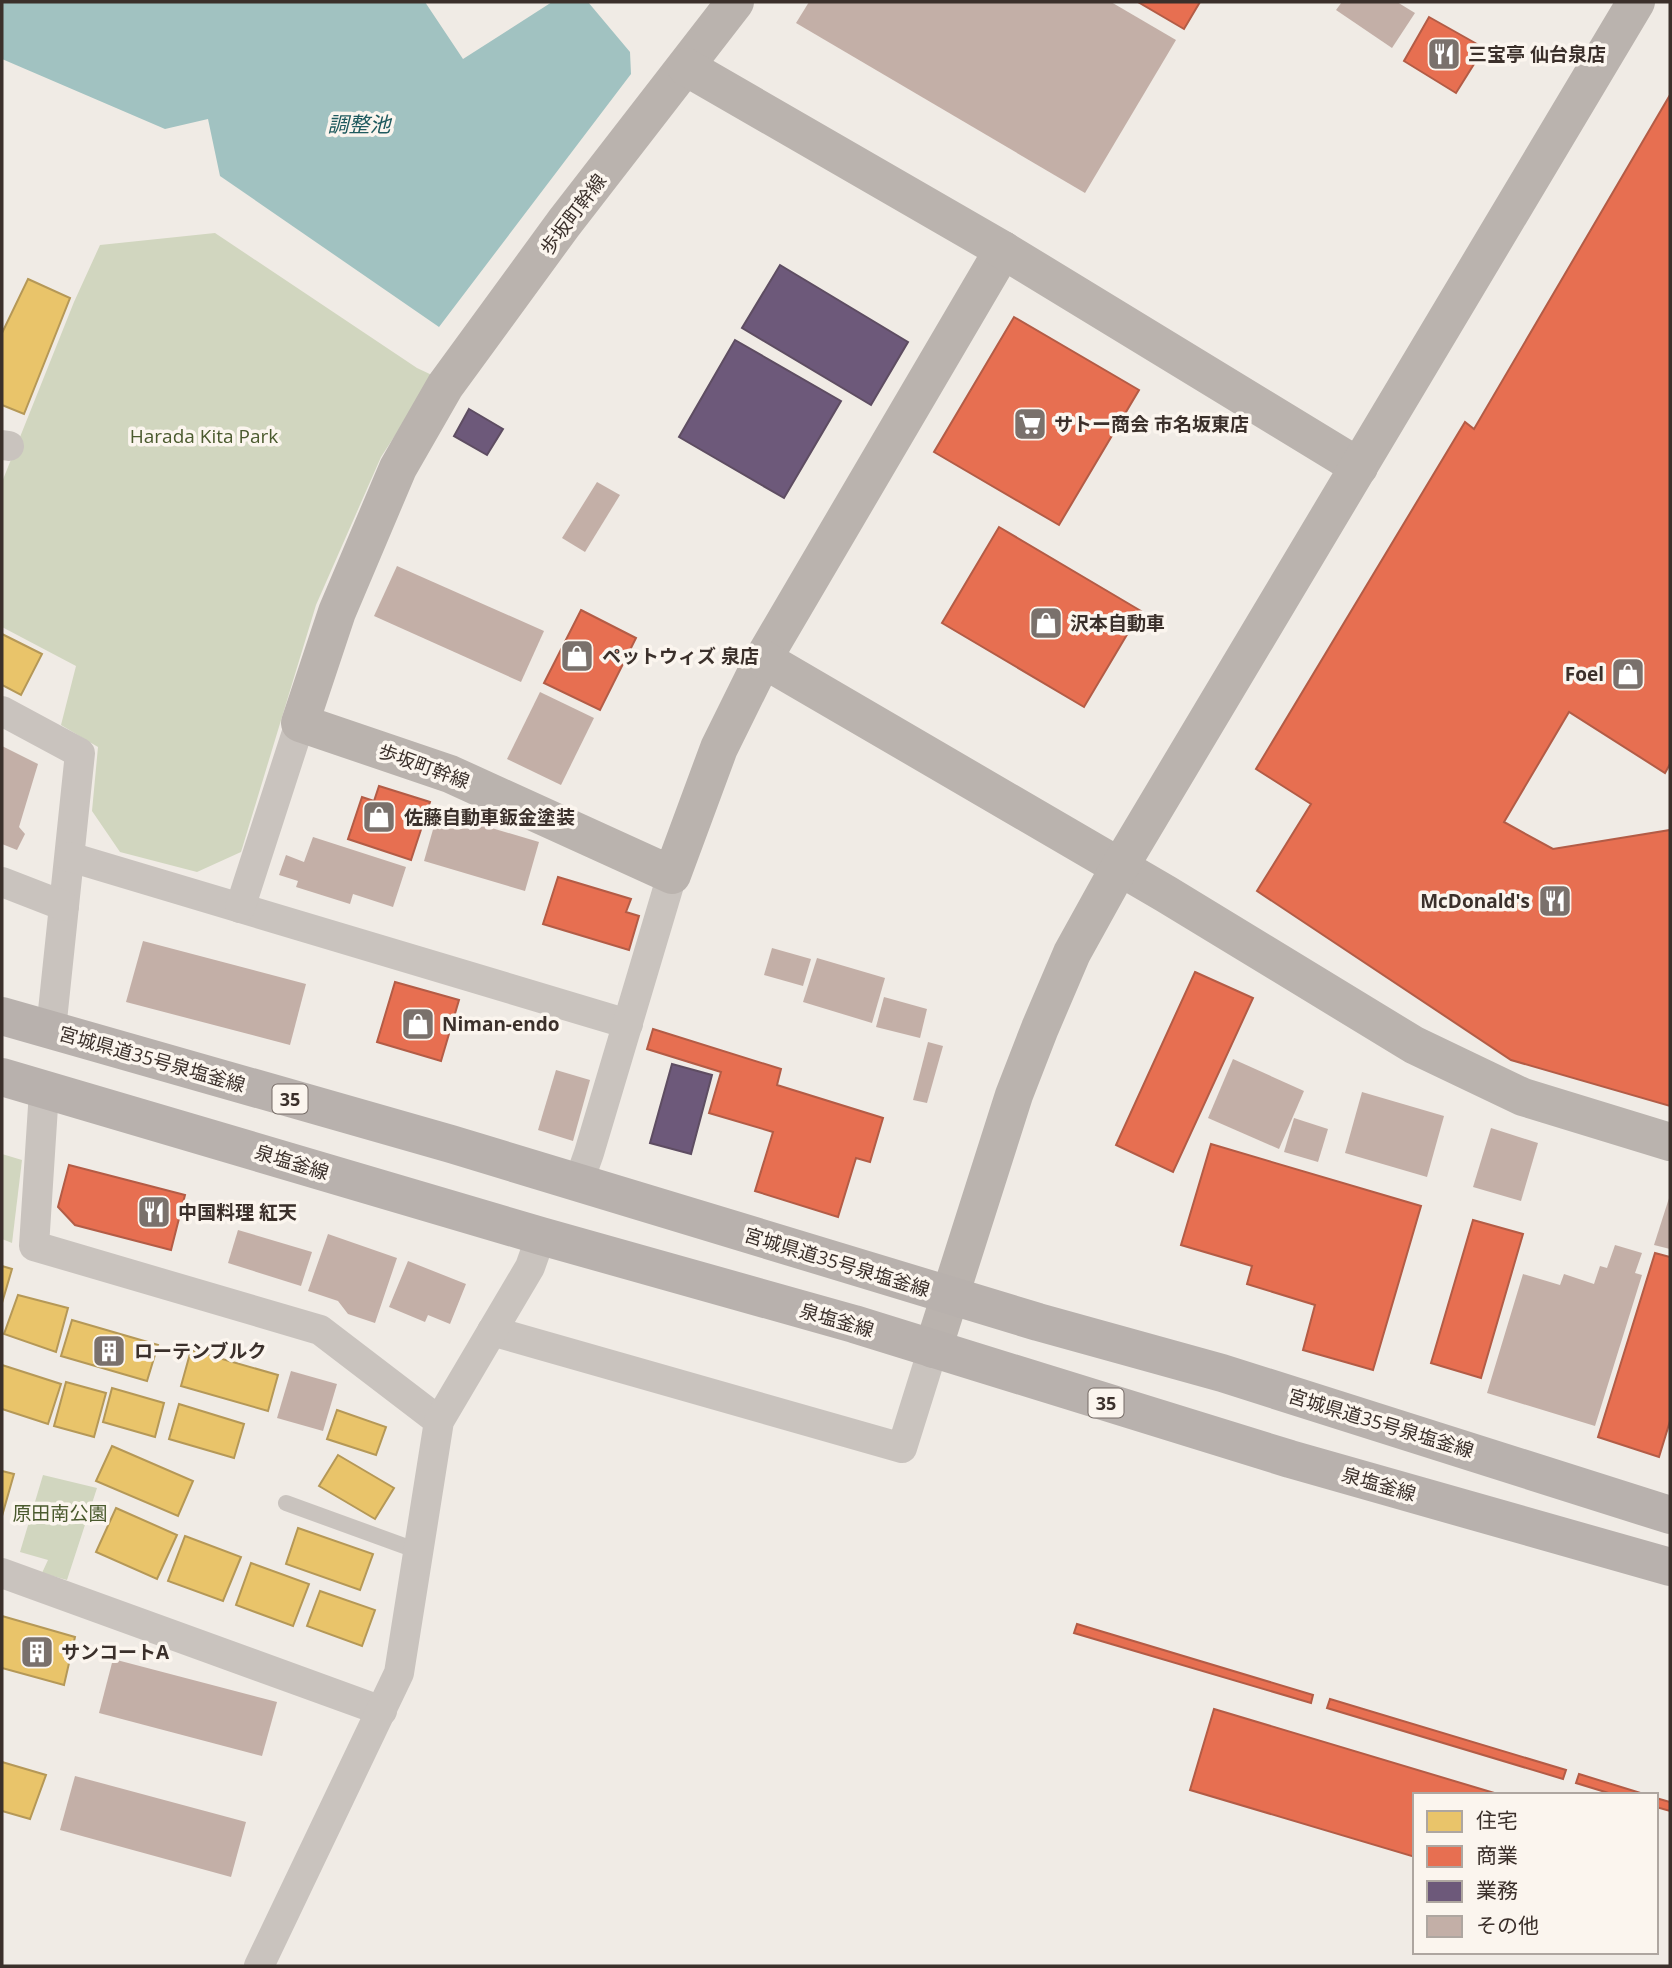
<svg xmlns="http://www.w3.org/2000/svg" width="1672" height="1968" viewBox="0 0 1672 1968" font-family="'Open Sans','Noto Sans JP',sans-serif">
  <style>
    .green { fill: #d1d6bf }
    .water { fill: #a1c2c1 }
    .homes { fill: #e9c46a; stroke: #b59857; stroke-width: 2 }
    .shops { fill: #e76f51; stroke: #b35c46; stroke-width: 2 }
    .offices { fill: #6d597a; stroke: #5e4d62; stroke-width: 2 }
    .building { fill: #c3afa7 }
    .lines { fill: none; stroke-linecap: round; stroke-linejoin: round }
    .lane { stroke: #c9c3be; stroke-width: 16 }
    .street { stroke: #c9c3be; stroke-width: 30 }
    .secondary { stroke: #bab3ae; stroke-width: 38 }
    .primary { stroke: #b8b1ad; stroke-width: 38 }
    .labels { text-anchor: middle; dominant-baseline: central; stroke-width: 7; stroke-linejoin: round; paint-order: stroke }
    .shield { fill: #fbf5ee; stroke: #756b66; stroke-width: 2 }
    .shield-label { font-size: 18px; font-weight: bold; fill: #3b302b }
    .poi-label { font-size: 19px; font-weight: bold; fill: #3b302b; stroke: #fbf5ee; text-anchor: start }
    .street-label { font-size: 19px; fill: #3b302b; stroke: #fbf5ee }
    .park-label { font-size: 19px; fill: #4a5a2e; stroke: #fbf5ee }
    .water-label { font-size: 21px; font-style: italic; fill: #1f5a5e; stroke: #fbf5ee }
  </style>
  <rect width="100%" height="100%" fill="#f0ebe5"/>
  <g class="green">
    <path d="M215,233L417,368L434,376L381,457L316,605L241,852L197,872L120,852L92,811L98,747L61,725L76,666L2,627V482L74,302L100,245Z"/>
    <path d="M2,1154L22,1160L12,1243L2,1239Z"/>
    <path d="M43,1475L97,1488L67,1580L42,1573L48,1560L20,1552Z"/>
  </g>
  <path class="water" d="M2,2H425L463,59L552,2H588L630,52L631,74L439,327L220,176L208,119L165,129L2,59Z"/>
  <g class="homes">
    <path d="M28,279L70,298L24,414L2,405V333Z"/>
    <path d="M2,634L42,654L21,695L2,685Z"/>
    <path d="M2,1266L12,1269L2,1303Z"/>
    <path d="M18,1295L68,1308L56,1352L4,1334Z"/>
    <path d="M72,1320L158,1345L147,1381L61,1356Z"/>
    <path d="M191,1350L278,1375L268,1411L181,1386Z"/>
    <path d="M2,1365L61,1384L48,1424L2,1409Z"/>
    <path d="M66,1382L106,1393L94,1437L54,1426Z"/>
    <path d="M112,1388L164,1403L155,1437L103,1422Z"/>
    <path d="M179,1404L244,1424L234,1458L169,1439Z"/>
    <path d="M337,1410L386,1427L376,1455L327,1439Z"/>
    <path d="M112,1446L193,1481L178,1516L96,1481Z"/>
    <path d="M338,1455L394,1488L375,1519L319,1486Z"/>
    <path d="M2,1471L14,1474L2,1516Z"/>
    <path d="M116,1508L177,1535L157,1579L96,1552Z"/>
    <path d="M298,1528L373,1554L360,1590L286,1564Z"/>
    <path d="M185,1536L241,1557L223,1601L168,1581Z"/>
    <path d="M251,1563L309,1584L293,1626L236,1605Z"/>
    <path d="M320,1591L375,1610L362,1646L307,1626Z"/>
    <path d="M2,1616L75,1637L64,1685L2,1668Z"/>
    <path d="M2,1762L46,1775L30,1819L2,1811Z"/>
  </g>
  <g class="shops">
    <path d="M1138,2H1200L1184,29Z"/>
    <path d="M1429,17L1484,48L1456,93L1404,61Z"/>
    <path d="M1670,95V764L1665,773L1569,712L1504,822L1553,849L1670,830V1106L1511,1060L1257,891L1311,804L1256,769L1465,422L1474,429Z"/>
    <path d="M1014,317L1139,390L1059,525L934,452Z"/>
    <path d="M999,527L1141,611L1084,707L942,623Z"/>
    <path d="M581,610L636,638L600,710L544,683Z"/>
    <path d="M379,786L430,802L411,860L348,839L362,797L374,801Z"/>
    <path d="M558,877L631,899L626,912L639,916L629,950L543,924Z"/>
    <path d="M1195,972L1253,998L1173,1172L1116,1145Z"/>
    <path d="M395,982L459,1000L441,1061L377,1042Z"/>
    <path d="M653,1029L781,1069L777,1085L883,1118L870,1162L856,1158L838,1217L755,1191L773,1132L709,1113L721,1072L647,1049Z"/>
    <path d="M1211,1144L1421,1206L1373,1370L1303,1350L1315,1305L1247,1284L1252,1266L1181,1245Z"/>
    <path d="M69,1165L185,1195L171,1250L75,1225L58,1207Z"/>
    <path d="M1473,1220L1523,1234L1481,1378L1431,1363Z"/>
    <path d="M1655,1253L1670,1257V1421L1659,1457L1598,1437Z"/>
    <path d="M1077,1624L1313,1695L1311,1703L1074,1633Z"/>
    <path d="M1330,1699L1566,1770L1563,1779L1327,1708Z"/>
    <path d="M1214,1709L1501,1795H1415V1857L1190,1790Z"/>
    <path d="M1579,1774L1647,1795H1615L1576,1783Z"/>
    <path d="M1656,1798L1670,1802V1811L1656,1807Z"/>
  </g>
  <g class="offices">
    <path d="M780,265L908,342L871,405L742,328Z"/>
    <path d="M735,340L841,401L784,498L679,437Z"/>
    <path d="M469,409L503,429L487,455L454,436Z"/>
    <path d="M672,1064L712,1075L691,1154L650,1143Z"/>
  </g>
  <g class="building">
    <path d="M809,2H1111L1176,40L1085,193L796,23Z"/>
    <path d="M1342,2H1397L1415,13L1392,48L1336,10Z"/>
    <path d="M597,482L620,495L585,552L562,538Z"/>
    <path d="M397,566L544,631L521,682L374,616Z"/>
    <path d="M540,692L594,718L561,785L507,759Z"/>
    <path d="M2,746L38,764L19,827L25,834L17,850L2,844Z"/>
    <path d="M438,812L539,842L525,891L424,861Z"/>
    <path d="M313,837L406,867L393,907L353,894L350,904L296,887L298,881L279,875L286,855L304,862Z"/>
    <path d="M143,941L306,984L290,1045L126,1002Z"/>
    <path d="M772,948L811,959L803,986L764,975Z"/>
    <path d="M817,958L885,978L872,1023L803,1002Z"/>
    <path d="M884,997L927,1009L920,1038L876,1027Z"/>
    <path d="M928,1042L943,1046L927,1103L913,1100Z"/>
    <path d="M1233,1059L1304,1091L1279,1149L1208,1118Z"/>
    <path d="M556,1070L590,1080L573,1141L538,1130Z"/>
    <path d="M1362,1092L1444,1116L1427,1177L1345,1153Z"/>
    <path d="M1294,1118L1328,1129L1318,1162L1284,1152Z"/>
    <path d="M1491,1128L1538,1143L1521,1201L1473,1187Z"/>
    <path d="M1670,1195V1249L1654,1245Z"/>
    <path d="M238,1230L312,1252L301,1286L228,1263Z"/>
    <path d="M328,1234L397,1258L375,1323L348,1314L338,1301L308,1291Z"/>
    <path d="M1615,1245L1642,1253L1635,1273L1642,1275L1595,1426L1487,1393L1523,1274L1560,1285L1564,1274L1594,1284L1600,1266L1607,1268Z"/>
    <path d="M408,1261L466,1284L450,1324L428,1315L425,1322L389,1307Z"/>
    <path d="M291,1371L337,1384L323,1431L277,1418Z"/>
    <path d="M113,1659L277,1702L262,1756L99,1713Z"/>
    <path d="M75,1776L246,1822L231,1877L60,1830Z"/>
  </g>
  <g class="lines">
    <path class="lane" d="M286,1503L418,1551"/>
    <g class="street">
      <path d="M2,445L9,446"/>
      <path d="M2,711L80,753L51,1030"/>
      <path d="M70,857L628,1024"/>
      <path d="M2,882L64,906"/>
      <path d="M240,908L300,723"/>
      <path d="M44,1091L34,1246L320,1330L439,1421"/>
      <path d="M578,1184L589,1153L672,875"/>
      <path d="M492,1331L902,1448L933,1349"/>
      <path d="M2,1573L382,1711"/>
      <path d="M259,1966L399,1673L439,1421L530,1267L541,1236"/>
    </g>
    <g class="secondary">
      <path d="M735,2L564,223L445,386L398,468L337,612L300,723L450,774L672,875L719,748L763,659L1003,250"/>
      <path d="M686,67L1003,250L1359,467"/>
      <path d="M763,659L1166,894L1414,1045L1523,1097L1670,1142"/>
      <path d="M933,1349L1014,1095L1040,1028L1072,953L1119,868L1636,2"/>
    </g>
    <g class="primary">
      <path d="M2,1016L451,1144L1038,1322L1222,1373L1670,1515"/>
      <path d="M2,1077L541,1236L854,1324L1290,1459L1670,1567"/>
    </g>
  </g>
  <defs>
    <symbol id="restaurant-square" viewBox="-11 -11 22 22"><rect x="-9" y="-9" width="18" height="18" rx="4" fill="#7a716c" stroke="#fbf5ee"/><path d="M-5-6h1v4h1v-4h1v4h1v-4h1v5L-1.5 .5V6h-2V.5L-5-1ZM5-6V6H3V1.5H1.5Q1.5-4 5-6Z" fill="#fff"/></symbol>
    <symbol id="supermarket-square" viewBox="-11 -11 22 22"><rect x="-9" y="-9" width="18" height="18" rx="4" fill="#7a716c" stroke="#fbf5ee"/><path d="M-6-5.5h2.5l.6 2H6L4.5 2H-2.5L-4.4-4H-6ZM-1.5 3.2a1.3 1.3 0 1 0 .1 0ZM3 3.2a1.3 1.3 0 1 0 .1 0Z" fill="#fff"/></symbol>
    <symbol id="shop-square" viewBox="-11 -11 22 22"><rect x="-9" y="-9" width="18" height="18" rx="4" fill="#7a716c" stroke="#fbf5ee"/><path d="M-5-2.5h2.3a2.7 3.5 0 0 1 5.4 0H5L5.5 6h-11ZM-1.5-2.5h3a1.5 2.3 0 0 0-3 0Z" fill="#fff"/></symbol>
    <symbol id="building-square" viewBox="-11 -11 22 22"><rect x="-9" y="-9" width="18" height="18" rx="4" fill="#7a716c" stroke="#fbf5ee"/><path d="M-4-6H4V6H1V3H-1V6H-4ZM-2.5-4.3h1.7v1.8h-1.7ZM.8-4.3h1.7v1.8H.8ZM-2.5-1h1.7V.8h-1.7ZM.8-1h1.7V.8H.8Z" fill="#fff"/></symbol>
  </defs>
  <g fill-rule="evenodd">
    <use href="#restaurant-square" x="1425" y="35" width="38" height="38"/>
    <use href="#supermarket-square" x="1011" y="405" width="38" height="38"/>
    <use href="#shop-square" x="1027" y="604" width="38" height="38"/>
    <use href="#shop-square" x="558" y="637" width="38" height="38"/>
    <use href="#shop-square" x="1609" y="655" width="38" height="38"/>
    <use href="#shop-square" x="360" y="798" width="38" height="38"/>
    <use href="#restaurant-square" x="1536" y="882" width="38" height="38"/>
    <use href="#shop-square" x="399" y="1005" width="38" height="38"/>
    <use href="#restaurant-square" x="135" y="1193" width="38" height="38"/>
    <use href="#building-square" x="90" y="1332" width="38" height="38"/>
    <use href="#building-square" x="18" y="1633" width="38" height="38"/>
  </g>
  <g class="labels">
    <g class="shield">
      <rect x="272.5" y="1084.5" width="35" height="29" rx="5"/>
      <rect x="1088.5" y="1388.5" width="35" height="29" rx="5"/>
    </g>
    <g class="shield-label">
      <text x="290" y="1099">35</text>
      <text x="1106" y="1403">35</text>
    </g>
    <g class="poi-label">
      <text x="1468" y="54">三宝亭 仙台泉店</text>
      <text x="1054" y="424">サトー商会 市名坂東店</text>
      <text x="1070" y="623">沢本自動車</text>
      <text x="602" y="656">ペットウィズ 泉店</text>
      <text x="1604" y="674" text-anchor="end">Foel</text>
      <text x="404" y="817">佐藤自動車鈑金塗装</text>
      <text x="1530" y="901" text-anchor="end">McDonald's</text>
      <text x="442" y="1024">Niman-endo</text>
      <text x="178" y="1212">中国料理 紅天</text>
      <text x="134" y="1351">ローテンブルク</text>
      <text x="61" y="1652">サンコートA</text>
    </g>
    <g class="street-label">
      <text transform="translate(573 214) rotate(-53)">歩坂町幹線</text>
      <text transform="translate(424 766) rotate(20)">歩坂町幹線</text>
      <text transform="translate(152 1059) rotate(16)">宮城県道35号泉塩釜線</text>
      <text transform="translate(292 1162) rotate(17)">泉塩釜線</text>
      <text transform="translate(837 1262) rotate(17)">宮城県道35号泉塩釜線</text>
      <text transform="translate(837 1320) rotate(16)">泉塩釜線</text>
      <text transform="translate(1381 1423) rotate(17)">宮城県道35号泉塩釜線</text>
      <text transform="translate(1379 1484) rotate(16)">泉塩釜線</text>
    </g>
    <g class="park-label">
      <text x="204" y="436">Harada Kita Park</text>
      <text x="60" y="1513">原田南公園</text>
    </g>
    <g class="water-label">
      <text x="359" y="124">調整池</text>
    </g>
  </g>
  <rect width="1672" height="1968" fill="none" stroke="#3b302b" stroke-width="7"/>
  <rect x="1413" y="1793" width="245" height="161" fill="#fbf5ee" stroke="#aea6a0" stroke-width="2"/>
  <rect x="1427" y="1811" width="35" height="21" fill="#e9c46a" stroke="#aea6a0" stroke-width="2"/>
  <text x="1476" y="1828" font-size="21" fill="#3b302b">住宅</text>
  <rect x="1427" y="1846" width="35" height="21" fill="#e76f51" stroke="#aea6a0" stroke-width="2"/>
  <text x="1476" y="1863" font-size="21" fill="#3b302b">商業</text>
  <rect x="1427" y="1881" width="35" height="21" fill="#6d597a" stroke="#aea6a0" stroke-width="2"/>
  <text x="1476" y="1898" font-size="21" fill="#3b302b">業務</text>
  <rect x="1427" y="1916" width="35" height="21" fill="#c3afa7" stroke="#aea6a0" stroke-width="2"/>
  <text x="1476" y="1933" font-size="21" fill="#3b302b">その他</text>
</svg>
